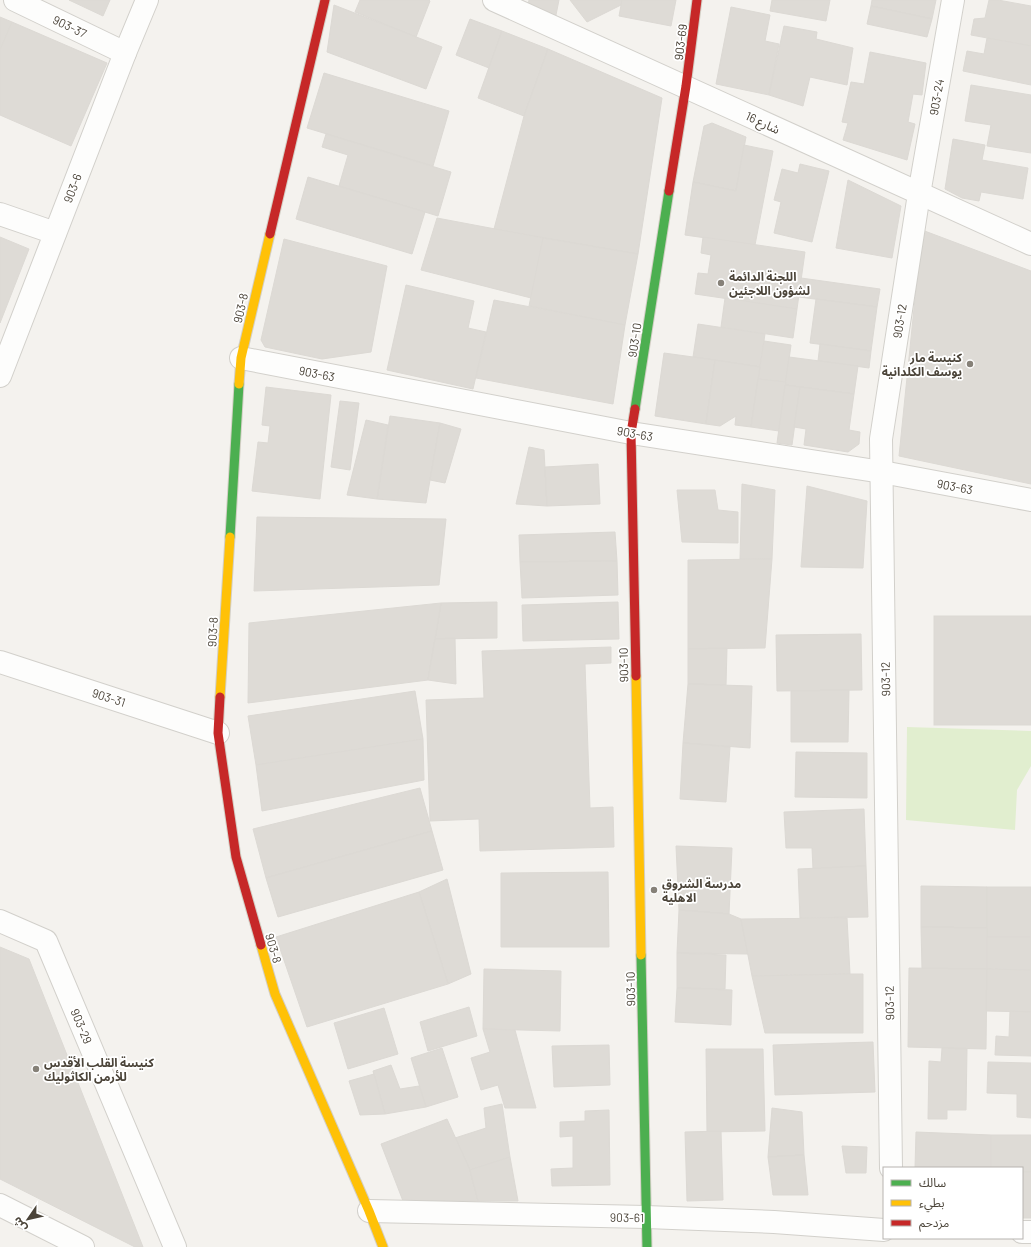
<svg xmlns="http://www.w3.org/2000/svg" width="1031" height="1247" viewBox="0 0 1031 1247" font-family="Barlow,'Noto Sans Arabic',sans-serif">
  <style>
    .green { fill: #e1eecf }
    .building { fill: #dedbd6; stroke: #dcd9d4 }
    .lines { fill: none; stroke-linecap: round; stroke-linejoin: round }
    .street-casing { stroke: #d2d0cb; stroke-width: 24 }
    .fast-casing { stroke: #d3cfc5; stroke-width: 11 }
    .slow-casing { stroke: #d3cfc5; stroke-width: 11 }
    .jam-casing { stroke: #d3cfc5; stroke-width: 11 }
    .street { stroke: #fdfdfc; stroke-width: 22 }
    .fast { stroke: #4caf50; stroke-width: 9 }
    .slow { stroke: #ffc107; stroke-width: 9 }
    .jam { stroke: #c62828; stroke-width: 9 }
    .poi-dot { fill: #868178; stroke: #fff; stroke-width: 1.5 }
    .labels { text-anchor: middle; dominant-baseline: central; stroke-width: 3.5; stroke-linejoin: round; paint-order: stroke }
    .street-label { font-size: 12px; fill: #4b4439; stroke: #fff }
    .poi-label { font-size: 12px; font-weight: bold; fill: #4b4439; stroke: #fff; text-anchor: start }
  </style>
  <rect width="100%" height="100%" fill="#f4f2ee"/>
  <path class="green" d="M907,727L1031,731V766L1017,790L1015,830L906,820Z"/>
  <g class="building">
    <path d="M69,0H110L103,16Z"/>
    <path d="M360,0H429L430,1L416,37L355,12Z"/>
    <path d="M529,0H559L555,20L527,9Z"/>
    <path d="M570,0H622L621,5L587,22Z"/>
    <path d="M622,0H676L671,26L619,16Z"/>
    <path d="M772,0H830L826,21L770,11Z"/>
    <path d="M872,0H936L932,19L871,6Z"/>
    <path d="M989,0H998L1031,6V46L971,35L974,19L985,18Z"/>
    <path d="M334,5L442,47L426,89L327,52Z"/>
    <path d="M871,6L932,19L927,37L867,24Z"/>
    <path d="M731,7L770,15L765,41L779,44L769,95L716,84Z"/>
    <path d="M0,17L12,22L0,50Z"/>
    <path d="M470,19L502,31L489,68L456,55Z"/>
    <path d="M12,22L107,63L71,146L0,115V50Z"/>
    <path d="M784,26L817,32L816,39L853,48L847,85L810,77L803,106L769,95Z"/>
    <path d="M502,31L548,49L524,116L478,98Z"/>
    <path d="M987,38L1031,46V85L963,71L967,51L984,54Z"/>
    <path d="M548,49L662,98L638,254L494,229L524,116Z"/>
    <path d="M870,52L926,63L922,95L913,94L908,122L915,124L907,160L843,140L848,123L842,122L851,82L864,84Z"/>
    <path d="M324,73L449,111L433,166L307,128Z"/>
    <path d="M971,85L1031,95V153L987,146L991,125L965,121Z"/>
    <path d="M712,123L746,137L736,191L693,182L704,126Z"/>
    <path d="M326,134L451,172L438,216L339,186L348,155L322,147Z"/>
    <path d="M953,139L985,145L982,160L1028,168L1023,199L981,192L979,201L962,198L945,189Z"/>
    <path d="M744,145L773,151L755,245L685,235L693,182L736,191Z"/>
    <path d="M800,164L829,171L812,242L774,233L781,202L774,200L782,169L798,173Z"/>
    <path d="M308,177L425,212L412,254L296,219Z"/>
    <path d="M848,180L901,206L892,258L836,248Z"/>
    <path d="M437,218L543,238L531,298L421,270Z"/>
    <path d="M922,230L1031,271V484L899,456Z"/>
    <path d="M0,237L29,249L0,323Z"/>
    <path d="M703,237L805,252L797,309L695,294L698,273L708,274L711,255L701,253Z"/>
    <path d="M543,238L638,254L625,325L529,306Z"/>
    <path d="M284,239L387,266L371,352L322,359L265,347L261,340Z"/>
    <path d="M801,278L880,289L877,307L799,297Z"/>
    <path d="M406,285L474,301L468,328L486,332L473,389L387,370Z"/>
    <path d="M725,298L797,309L793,338L721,327Z"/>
    <path d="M816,299L877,307L871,351L810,343Z"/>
    <path d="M494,300L625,325L613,404L476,378Z"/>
    <path d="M698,324L765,334L760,367L693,357Z"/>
    <path d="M764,341L791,345L786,382L758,379Z"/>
    <path d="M820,344L871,351L869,368L818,361Z"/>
    <path d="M664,353L715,360L706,424L655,416Z"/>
    <path d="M789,357L858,366L854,394L785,385Z"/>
    <path d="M715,360L760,367L751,427L735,425L736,416L720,426L706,424Z"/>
    <path d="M758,379L786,382L779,431L751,427Z"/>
    <path d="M785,385L800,387L792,445L777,443Z"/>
    <path d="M266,387L331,395L320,499L252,491L258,442L268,443L270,426L262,425Z"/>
    <path d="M800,387L854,394L849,430L860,432L859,444L848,452L804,445L806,429L794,427Z"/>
    <path d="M340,401L359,403L350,470L331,467Z"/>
    <path d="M390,416L440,423L426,503L377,499Z"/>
    <path d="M366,420L388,425L377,499L347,495Z"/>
    <path d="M440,423L461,429L445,483L430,480Z"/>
    <path d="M529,447L544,450L547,506L516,504Z"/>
    <path d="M598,464L600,504L547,506L545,467Z"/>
    <path d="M742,484L775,490L772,559H740Z"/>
    <path d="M807,486L867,501L863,568L801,567Z"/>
    <path d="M677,490H715L718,510L738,512V543L682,542Z"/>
    <path d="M257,517L446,519L439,585L254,591Z"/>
    <path d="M615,532L617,561L520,562L519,535Z"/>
    <path d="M772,559L765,648L688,649V560Z"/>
    <path d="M617,561L618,595L522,598L520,562Z"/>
    <path d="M497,602V638L435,639L441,603Z"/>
    <path d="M618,602L619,639L523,641L522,605Z"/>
    <path d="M441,603L428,680L248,703L249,623Z"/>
    <rect x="934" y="616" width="97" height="109"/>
    <path d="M861,634L862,690L777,691L776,635Z"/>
    <path d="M455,638L456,684L428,680L435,639Z"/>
    <path d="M611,647V663L585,664L590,808L613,807L614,847L480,851L479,819L430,821L426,700L484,698L482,651Z"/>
    <path d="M727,648L726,685L688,684V649Z"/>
    <path d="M688,684L752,686L750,748L683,743Z"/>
    <path d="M849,690L848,742H791V691Z"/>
    <path d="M415,691L423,739L256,765L248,716Z"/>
    <path d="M423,739L424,780L262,811L256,765Z"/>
    <path d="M683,743L730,747L726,802L680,799Z"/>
    <path d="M796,752L867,753V798L795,797Z"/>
    <path d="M420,788L432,831L266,878L253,829Z"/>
    <path d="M864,809L866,866L813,869L812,848H786L784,812Z"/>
    <path d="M432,831L443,870L278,917L266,878Z"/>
    <path d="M676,846L732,848L729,914L679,910Z"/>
    <path d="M866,866L868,917L800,918L798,869Z"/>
    <path d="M608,872L609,947H501V873Z"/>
    <path d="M447,879L471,974L448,984L419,892Z"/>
    <path d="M921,886L987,887V928L921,927Z"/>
    <rect x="987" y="887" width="44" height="50"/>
    <path d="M419,892L448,984L307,1027L276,937Z"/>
    <path d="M679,910L729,914L741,919L748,954L677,953Z"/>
    <path d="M847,918L850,974L752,976L741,919Z"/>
    <path d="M921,927L987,928V969H922Z"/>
    <path d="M987,937H1031V970L987,969Z"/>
    <path d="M0,947L29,959L143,1247H135L0,1179Z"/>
    <path d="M677,953L726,955L725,989L677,988Z"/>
    <path d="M909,968L987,969L986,1049L908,1047Z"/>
    <path d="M484,969L561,971L560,1031L483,1029Z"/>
    <path d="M987,969L1031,970V1012L986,1011Z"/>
    <path d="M850,974H863V1033H765L752,976Z"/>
    <path d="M677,988L732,990L731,1025L675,1022Z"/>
    <path d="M469,1007L477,1036L428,1051L420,1022Z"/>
    <path d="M384,1008L398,1054L348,1069L334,1023Z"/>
    <path d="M1010,1011L1031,1012V1056L995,1055L996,1036L1009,1037Z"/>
    <path d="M483,1029L515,1030L536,1108H505L498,1085L481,1090L471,1058L490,1052Z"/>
    <path d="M873,1042L875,1092L775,1095L773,1045Z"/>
    <path d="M609,1045L610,1085L554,1087L552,1046Z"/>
    <path d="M442,1048L458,1097L426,1107L411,1058Z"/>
    <path d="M942,1048L967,1049L966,1110H947V1119H928L929,1061L941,1062Z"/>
    <path d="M706,1049H763L765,1131L707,1132Z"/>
    <path d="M988,1062L1031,1063V1118L1017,1117V1094L987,1093Z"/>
    <path d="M391,1065L400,1089L419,1086L426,1107L385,1114L373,1071Z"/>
    <path d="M374,1074L385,1114L360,1115L349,1081Z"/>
    <path d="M502,1104L510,1157L470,1170L455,1138L486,1128L484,1108Z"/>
    <path d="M772,1108L802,1112L804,1155L768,1157Z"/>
    <path d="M609,1110L610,1185L552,1186L551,1169L573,1168V1136L560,1137V1122L585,1121V1111Z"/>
    <path d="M447,1119L470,1170L478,1201H403L381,1144Z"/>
    <path d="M721,1131L723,1200L687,1201L685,1132Z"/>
    <path d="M916,1132L991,1135V1168H915Z"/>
    <path d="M991,1135H1031V1172H1022V1168H991Z"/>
    <path d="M842,1146L867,1147L866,1173H846Z"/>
    <path d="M804,1155L808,1195H773L768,1157Z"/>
    <path d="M510,1157L518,1201H478L470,1170Z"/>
    <rect x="1022" y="1172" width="9" height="46"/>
  </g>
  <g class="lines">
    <defs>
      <g id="street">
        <path d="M15,0L125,53"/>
        <path d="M494,0L1031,244"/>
        <path d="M0,214L55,233"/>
        <path d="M241,358L631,433L882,472L1031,500"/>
        <path d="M0,376L125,53L147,0"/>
        <path d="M0,662L218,733"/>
        <path d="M0,921L46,941L175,1247"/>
        <path d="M891,1168L881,439L919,194L953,0"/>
        <path d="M0,1205L83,1247"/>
        <path d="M369,1211L646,1217L774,1222L884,1230"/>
        <path d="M1022,1232H1031"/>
      </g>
      <g id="fast">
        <path d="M635,409L669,191"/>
        <path d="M230,537L239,384"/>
        <path d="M641,955L647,1247"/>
      </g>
      <g id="slow">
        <path d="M239,384L241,358L270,234"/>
        <path d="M636,676L641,955"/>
        <path d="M220,697L230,537"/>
        <path d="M261,945L275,994L369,1211L383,1247"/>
      </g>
      <g id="jam">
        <path d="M669,191L686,86L697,0"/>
        <path d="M270,234L325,0"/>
        <path d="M635,409L631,433L636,676"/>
        <path d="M220,697L218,733L236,857L261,945"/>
      </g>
    </defs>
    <use href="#street" class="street-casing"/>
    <use href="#fast" class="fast-casing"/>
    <use href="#slow" class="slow-casing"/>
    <use href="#jam" class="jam-casing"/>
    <use href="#street" class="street"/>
    <use href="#fast" class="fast"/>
    <use href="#slow" class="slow"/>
    <use href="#jam" class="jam"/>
  </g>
  <g class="poi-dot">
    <circle cx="721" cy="283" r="4"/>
    <circle cx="970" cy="364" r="4"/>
    <circle cx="654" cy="890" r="4"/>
    <circle cx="36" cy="1069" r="4"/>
  </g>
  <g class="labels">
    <g class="street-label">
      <text transform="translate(70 26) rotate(26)">903-37</text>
      <text transform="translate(680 42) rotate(-83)">903-69</text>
      <text transform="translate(936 97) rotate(-80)">903-24</text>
      <text transform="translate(763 122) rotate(25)">شارع 16</text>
      <text transform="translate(72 188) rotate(-69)">903-6</text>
      <text transform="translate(240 308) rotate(-77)">903-8</text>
      <text transform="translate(899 321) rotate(-81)">903-12</text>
      <text transform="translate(634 340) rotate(-81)">903-10</text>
      <text transform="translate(317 373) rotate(11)">903-63</text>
      <text transform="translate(635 433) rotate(10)">903-63</text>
      <text transform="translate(955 486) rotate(11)">903-63</text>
      <text transform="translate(212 632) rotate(-87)">903-8</text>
      <text transform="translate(623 665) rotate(-91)">903-10</text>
      <text transform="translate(885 679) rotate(-91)">903-12</text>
      <text transform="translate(109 697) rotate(18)">903-31</text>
      <text transform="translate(274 948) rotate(74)">903-8</text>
      <text transform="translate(630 989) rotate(-91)">903-10</text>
      <text transform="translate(889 1003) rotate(-91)">903-12</text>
      <text transform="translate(82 1026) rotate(67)">903-29</text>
      <text transform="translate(627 1217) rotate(1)">903-61</text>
    </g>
    <g class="poi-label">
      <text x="729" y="276">اللجنة الدائمة<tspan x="729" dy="14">لشؤون اللاجئين</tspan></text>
      <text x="962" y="357" text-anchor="end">كنيسة مار<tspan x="962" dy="14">يوسف الكلدانية</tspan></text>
      <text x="662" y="883">مدرسة الشروق<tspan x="662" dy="14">الاهلية</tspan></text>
      <text x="44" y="1062">كنيسة القلب الأقدس<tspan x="44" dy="14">للأرمن الكاثوليك</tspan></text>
    </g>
  </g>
  <rect x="883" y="1167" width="140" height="72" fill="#ffffff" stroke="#b7b4b0"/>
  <rect x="891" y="1180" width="20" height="6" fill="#4caf50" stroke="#b7b4b0"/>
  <text x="919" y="1187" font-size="12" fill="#4b4439">سالك</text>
  <rect x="891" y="1200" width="20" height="6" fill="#ffc107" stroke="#b7b4b0"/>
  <text x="919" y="1207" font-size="12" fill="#4b4439">بطيء</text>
  <rect x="891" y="1220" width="20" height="6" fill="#c62828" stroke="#b7b4b0"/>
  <text x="919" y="1227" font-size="12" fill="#4b4439">مزدحم</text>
  <g transform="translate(28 1219) rotate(236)" stroke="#ffffff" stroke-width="3" paint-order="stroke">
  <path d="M0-3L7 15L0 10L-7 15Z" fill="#4b4439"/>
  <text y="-6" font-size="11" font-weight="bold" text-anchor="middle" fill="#4b4439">ش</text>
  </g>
</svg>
